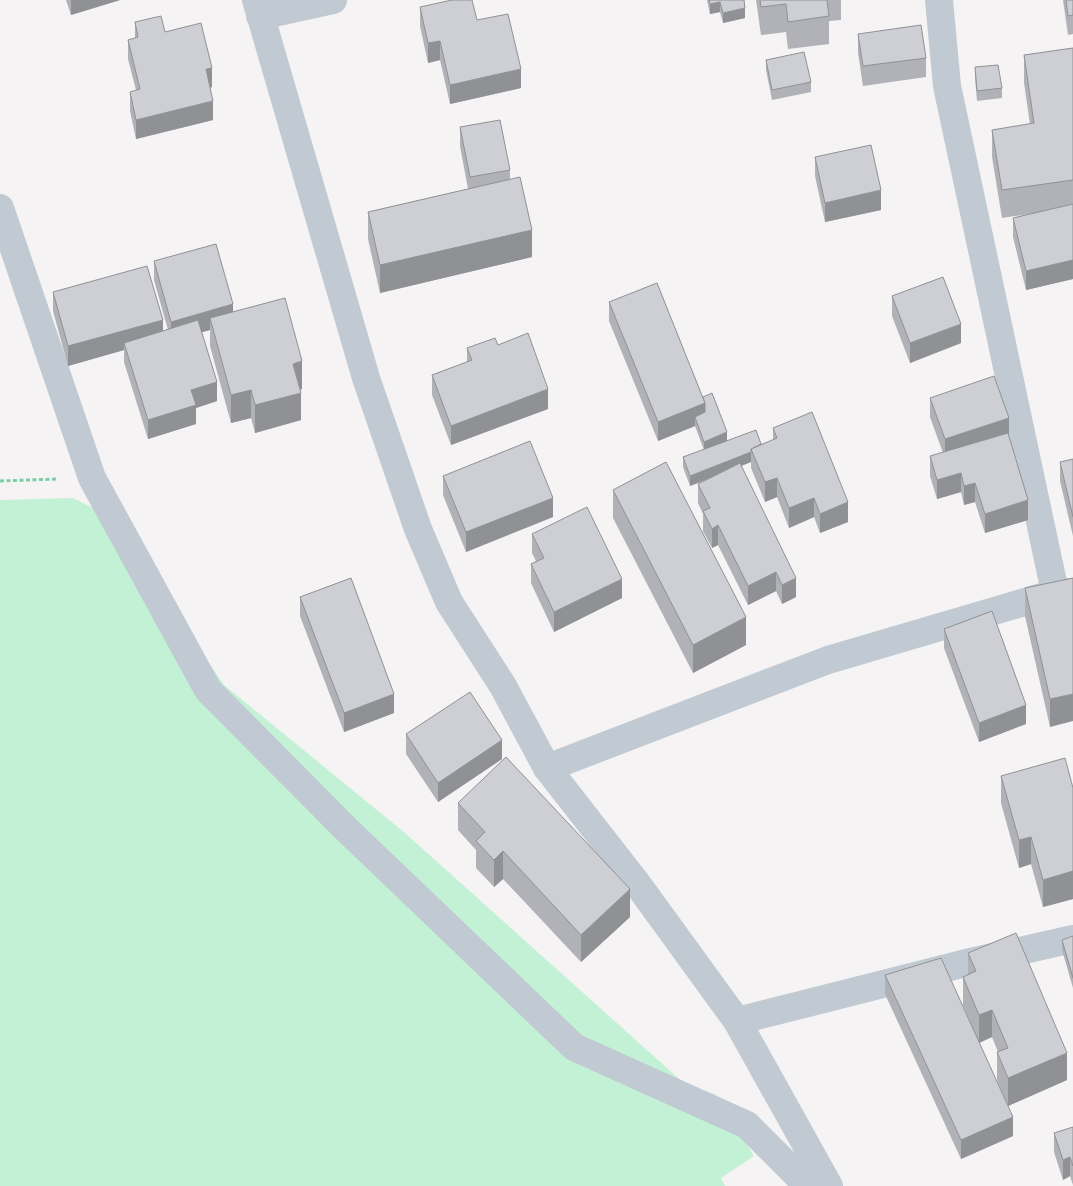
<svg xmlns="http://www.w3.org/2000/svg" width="1073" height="1186" viewBox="0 0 1073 1186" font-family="Figtree,sans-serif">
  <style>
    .green { fill: #c3f1d5 }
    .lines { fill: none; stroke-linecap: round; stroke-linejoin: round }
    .path { stroke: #7ad0a6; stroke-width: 3; stroke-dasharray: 4 2.5; stroke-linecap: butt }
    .minor { stroke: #c1cad2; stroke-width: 28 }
    .wall { fill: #b0b2b7 }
    .shaded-wall { fill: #909195 }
    .building { fill: #cdcfd5; stroke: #909195 }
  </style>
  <rect width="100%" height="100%" fill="#f5f3f3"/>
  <path class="green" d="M73,498L109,516L224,685L405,833L687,1086L715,1094L754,1156L721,1178L725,1186H0V500Z"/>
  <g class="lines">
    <path class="path" d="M0,481L56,479"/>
    <g class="minor">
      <path d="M256,0L366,378L418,529L449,602L503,686L547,768L636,882L737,1021L829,1186"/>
      <path d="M939,0L947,86L1055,592"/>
      <path d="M260,16L333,0"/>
      <path d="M0,208L92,478L208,690L345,828L574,1047L747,1125L808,1186"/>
      <path d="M547,768L828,660L1062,591"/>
      <path d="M737,1021L966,963L1073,939"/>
    </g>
  </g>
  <g class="wall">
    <path d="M66,0H120L71,15Z"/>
    <path d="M707,0H744L745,18L723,23L720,12L710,14Z"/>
    <path d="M756,0H841V20L829,21V44L788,49L786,32L761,35Z"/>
    <path d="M1063,0H1073V34L1068,35Z"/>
    <path d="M420,7L477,20L521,88L450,104L440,60L428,63L420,26Z"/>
    <path d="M135,22L165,32L212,87L210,88L213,120L136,139L130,111V92L136,90L128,59V40L135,38Z"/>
    <path d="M858,34L926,58V77L863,86L858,53Z"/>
    <path d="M1073,48V279L1026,290L1013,237V218L1035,213L1002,218L992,157V130L1030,124L1024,83V55Z"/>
    <path d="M766,60L811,82V92L772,100L766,70Z"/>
    <path d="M975,67L1002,88V98L977,101L975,77Z"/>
    <path d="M460,127L510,170V179L532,257L380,293L368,239V212L468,189L460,146Z"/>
    <path d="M815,157L881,210L825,222L815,176Z"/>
    <path d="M154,261L233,312L302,389L300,390L301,420L255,433L251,418L231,423L210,346V330L201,332L217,401L196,408V424L148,439L124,362V350L68,366L53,311V292L163,331L168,330L154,280Z"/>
    <path d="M892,296L961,343L910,363L892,316Z"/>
    <path d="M609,302L703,397L727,441L761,444L773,440V428L848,522L820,533L814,517L789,528L777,497L765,502L751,468V462L741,466L796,597L782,604L776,591L748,605L718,545L712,548L703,531V514L698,503V484L713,477L690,486L683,467V457L704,450L695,426L658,441L609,321Z"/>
    <path d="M498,345L548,409L451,445L432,395V375L467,362V348Z"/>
    <path d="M930,398L1009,437L1028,520L985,533L975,502L964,505L961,492L937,499L930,476V456L943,453L930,417Z"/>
    <path d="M1073,459V536L1060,481V462Z"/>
    <path d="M443,476L553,517L466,552L443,495Z"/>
    <path d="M613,490L746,645L693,673L613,518Z"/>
    <path d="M532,534L622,598L554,632L531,583V564L536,561L532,553Z"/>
    <path d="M1073,578L1050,727L1025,616V588Z"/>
    <path d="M300,597L394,713L344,732L300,616Z"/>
    <path d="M944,629L1026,724L979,742L944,648Z"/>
    <path d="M406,734L502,759L438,802L406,754Z"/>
    <path d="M1001,776L1073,788V899L1043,907L1031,864L1019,868L1001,803Z"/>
    <path d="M458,803L630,917L581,962L503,879L494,887L476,868V850L458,830Z"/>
    <path d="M1073,936V988L1062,950V940Z"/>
    <path d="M968,953L1067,1080L1008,1106L997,1080V1052H998L992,1037L979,1043L963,1005V977L968,975Z"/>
    <path d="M885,975L1013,1136L961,1159L885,994Z"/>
    <path d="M1073,1127V1185L1070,1176L1063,1180L1054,1152V1133Z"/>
  </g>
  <g class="shaded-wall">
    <path d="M71,0H120L71,15Z"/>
    <path d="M720,2V12L710,14V4Z"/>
    <path d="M745,8V18L723,23V13Z"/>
    <path d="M440,41V60L428,63V43Z"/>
    <path d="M212,68V87L206,89V69Z"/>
    <path d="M521,69V88L450,104V85Z"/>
    <path d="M213,101V120L136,139V120Z"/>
    <path d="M881,190V210L825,222V203Z"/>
    <path d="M532,230V257L380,293V265Z"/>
    <path d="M1073,260V279L1026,290V271Z"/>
    <path d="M233,304V324L210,318V330L171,341V322Z"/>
    <path d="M163,320V339L124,343V350L68,366V346Z"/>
    <path d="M961,324V343L910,363V343Z"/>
    <path d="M302,361V389L293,391V364Z"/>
    <path d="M217,382V401L196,408V424L148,439V420L191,390Z"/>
    <path d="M548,389V409L451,445V426Z"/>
    <path d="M251,390V418L231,423V395Z"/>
    <path d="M301,393V420L255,433V405Z"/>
    <path d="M705,403V422L695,417V426L658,441V422Z"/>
    <path d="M1009,418V437L945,459V439Z"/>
    <path d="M727,432V442L704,451V442Z"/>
    <path d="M751,452V462L690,486V476Z"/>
    <path d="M961,473V492L937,499V480Z"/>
    <path d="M777,478V497L765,502V482Z"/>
    <path d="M975,483V502L964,505V486Z"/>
    <path d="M553,498V517L466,552V532Z"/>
    <path d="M814,498V517L789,528V508Z"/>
    <path d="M1028,500V520L985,533V514Z"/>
    <path d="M848,502V522L820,533V514Z"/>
    <path d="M718,525V545L712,548V529Z"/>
    <path d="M776,572V591L748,605V586Z"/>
    <path d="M796,578V597L782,604V585Z"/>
    <path d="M622,579V598L554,632V612Z"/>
    <path d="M746,617V645L693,673V645Z"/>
    <path d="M394,694V713L344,732V713Z"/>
    <path d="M1073,694V721L1050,727V699Z"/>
    <path d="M1026,705V724L979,742V723Z"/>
    <path d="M502,740V759L438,802V783Z"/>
    <path d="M1031,837V864L1019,868V840Z"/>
    <path d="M503,851V879L494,887V860Z"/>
    <path d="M1073,871V899L1043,907V880Z"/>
    <path d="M630,889V917L581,962V935Z"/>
    <path d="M992,1010V1037L979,1043V1015Z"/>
    <path d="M1067,1053V1080L1008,1106V1078Z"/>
    <path d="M1013,1117V1136L961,1159V1140Z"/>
    <path d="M1070,1157V1176L1063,1180V1160Z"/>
  </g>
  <g class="building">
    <path d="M452,0H472L477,20L508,14L521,69L450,85L440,41L428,43L420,7Z"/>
    <path d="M709,0H744L745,8L723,13L720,2L710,4Z"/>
    <path d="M760,0H827L829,16L788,22L786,4L761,7Z"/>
    <path d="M1066,0H1073V15L1068,16Z"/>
    <path d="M161,16L165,32L201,23L212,68L206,69L213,101L136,120L130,92L140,89L128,40L138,37L135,22Z"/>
    <path d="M921,25L926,58L863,66L858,34Z"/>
    <path d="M1073,48V180L1002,190L992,130L1034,123L1024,55Z"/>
    <path d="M804,52L811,82L772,90L766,60Z"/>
    <path d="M998,65L1002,88L977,91L975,67Z"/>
    <path d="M500,120L510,170L470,177L460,127Z"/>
    <path d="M871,145L881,190L825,203L815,157Z"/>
    <path d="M520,177L532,230L380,265L368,212Z"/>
    <path d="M1073,204V260L1026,271L1013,218Z"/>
    <path d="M216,244L233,304L171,322L154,261Z"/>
    <path d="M147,266L163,320L68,346L53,292Z"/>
    <path d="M943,277L961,324L910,343L892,296Z"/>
    <path d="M657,283L705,403L658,422L609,302Z"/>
    <path d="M285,298L302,361L293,364L301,393L255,405L251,390L231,395L210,318Z"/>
    <path d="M198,320L217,382L191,390L196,405L148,420L124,343Z"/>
    <path d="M528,333L548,389L451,426L432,375L472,360L467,348L495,338L498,345Z"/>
    <path d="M994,376L1009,418L945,439L930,398Z"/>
    <path d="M712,393L727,432L704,442L695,417L705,412V403L703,397Z"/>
    <path d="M812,412L848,502L820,514L814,498L789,508L777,478L765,482L751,449L777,438L773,428Z"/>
    <path d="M756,430L761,444L751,449V452L690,476L683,457Z"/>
    <path d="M1008,433L1028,500L985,514L975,483L964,486L961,473L937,480L930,456Z"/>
    <path d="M530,441L553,498L466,532L443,476Z"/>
    <path d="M1073,459V517L1060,462Z"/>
    <path d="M666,462L746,617L693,645L613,490Z"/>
    <path d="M740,463L796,578L782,585L776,572L748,586L718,525L712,529L703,511L710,508L698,484Z"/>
    <path d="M587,507L622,579L554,612L531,564L544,558L532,534Z"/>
    <path d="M351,578L394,694L344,713L300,597Z"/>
    <path d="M1073,578V694L1050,699L1025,588Z"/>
    <path d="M992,611L1026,705L979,723L944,629Z"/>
    <path d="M470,692L502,740L438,783L406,734Z"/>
    <path d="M506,757L630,889L581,935L503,851L494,860L476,841L485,832L458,803Z"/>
    <path d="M1065,758L1073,788V871L1043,880L1031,837L1019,840L1001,776Z"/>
    <path d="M1016,933L1067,1053L1008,1078L997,1052L1008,1048L992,1010L979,1015L963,977L976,971L968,953Z"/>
    <path d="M1073,936V978L1062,940Z"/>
    <path d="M941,958L1013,1117L961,1140L885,975Z"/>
    <path d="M1073,1127V1166L1070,1157L1063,1160L1054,1133Z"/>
  </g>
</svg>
